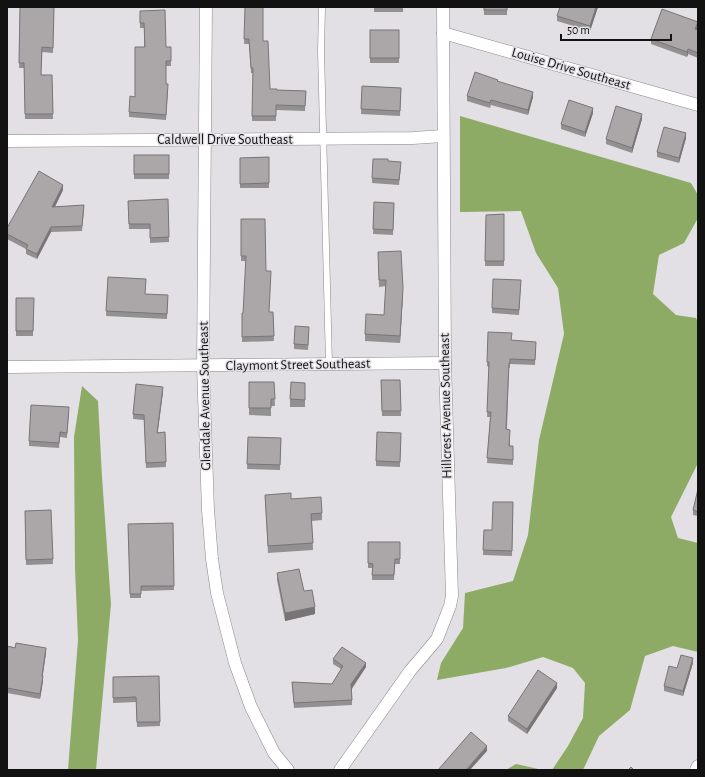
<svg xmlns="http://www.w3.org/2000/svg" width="705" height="777" viewBox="0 0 705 777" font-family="'Alegreya Sans',sans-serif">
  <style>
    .forest { fill: #8dab64 }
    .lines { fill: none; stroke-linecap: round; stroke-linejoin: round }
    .lane-casing { stroke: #89878b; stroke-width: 7 }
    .street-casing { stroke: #89878b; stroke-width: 13 }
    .lane { stroke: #fff; stroke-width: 6 }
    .street { stroke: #fff; stroke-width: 12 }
    .wall { fill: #939091 }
    .shaded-wall { fill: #787576 }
    .building { fill: #aba7a9; stroke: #787576 }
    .labels { text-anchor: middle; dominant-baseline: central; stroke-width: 3; stroke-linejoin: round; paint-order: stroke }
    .street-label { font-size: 14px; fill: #121213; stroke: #e2e0e4 }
  </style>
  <rect width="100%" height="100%" fill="#e2e0e4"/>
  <g class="forest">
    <path d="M460,116L691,183L698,195V218L684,243L659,255L653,294L676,315L696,318L698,323V463L671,517L678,538L698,543V652L673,646L645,656L630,710L599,736L583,770H552L568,746L583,718L585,683L573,668L543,657L506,668L437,680L441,663L463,628L465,593L513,581L528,535L539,440L564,334L558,288L536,253L521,211L460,212Z"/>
    <path d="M82,386L98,401L102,477L111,604L96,770H68L78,640L75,568L74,437Z"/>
    <path d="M516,764L543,770H506Z"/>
  </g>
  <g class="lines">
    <defs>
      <path id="lane" d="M322,7L321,51L329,364"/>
      <g id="street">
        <path d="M206,7L203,366L208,510L212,559L217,593L235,663L251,707L274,753L288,770"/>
        <path d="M443,33L698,105"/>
        <path d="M7,141L413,138L443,136"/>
        <path d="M7,367L445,363"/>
        <path d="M340,770L410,671L437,639L450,606L452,596L445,363L443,7"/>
        <path d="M696,770L698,766"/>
      </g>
    </defs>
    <use href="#lane" class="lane-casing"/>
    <use href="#street" class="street-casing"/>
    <use href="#lane" class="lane"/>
    <use href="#street" class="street"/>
  </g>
  <g class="wall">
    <path d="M20,7H54L53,53L42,52L41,75H52L53,119H25L24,68H19Z"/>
    <path d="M245,7L263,41L270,89L277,90L306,91L305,111L276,110V121H252L253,73H251L249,44H244Z"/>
    <rect x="374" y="7" width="29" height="5"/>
    <rect x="484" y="7" width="23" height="8"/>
    <path d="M598,7L590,31L557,21V16Z"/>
    <path d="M140,11L166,47H171V66H166V84L168,89L166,120L129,117V112L135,97L144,47V28H140Z"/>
    <path d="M698,27L697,30H698V58L688,54L687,57L651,44V39Z"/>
    <rect x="370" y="30" width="29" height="33"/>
    <path d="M498,82L533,97L528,115L491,105L490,108L467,101V96Z"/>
    <path d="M362,86L401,88L400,116L361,114Z"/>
    <path d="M593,113L585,137L561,129V124Z"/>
    <path d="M642,119L632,153L606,144V139Z"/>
    <path d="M686,138L679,163L657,157V152Z"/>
    <rect x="134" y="155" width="35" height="24"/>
    <path d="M269,157V188H240V158Z"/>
    <path d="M388,161L401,167L399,185L372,183V178Z"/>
    <path d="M63,190L55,207L84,210L82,231L51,232L37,259L26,254V249L7,239V228Z"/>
    <path d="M168,199L169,242L150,243V229H129L128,201Z"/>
    <path d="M374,202L394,203L393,235L373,234Z"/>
    <path d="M504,214V266H485L486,215Z"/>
    <path d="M241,219L266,271L269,312H273L274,341L242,342V313H243L246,261H241Z"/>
    <path d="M378,252L403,294L400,343L365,341V334L384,315L386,286L379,287Z"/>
    <path d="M108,277L145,294L168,295L167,319L106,316Z"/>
    <path d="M521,280L519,315L492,313V308Z"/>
    <path d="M16,298H34L33,336H16Z"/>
    <path d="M309,331L308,350L294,349V344Z"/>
    <path d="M511,340L536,347L535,365L510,364V368H509L507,429L510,435V446H513V465L487,463L490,417H487L489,367L487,366V362Z"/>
    <path d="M381,380H400L401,416H382Z"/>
    <path d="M249,382H274L275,406H271V416L249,415Z"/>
    <path d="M305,383V407H290V399Z"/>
    <path d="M163,392L157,433L165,432L166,467L146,468L144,420L133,419V414Z"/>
    <path d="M69,412L67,438L60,437L59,448L29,446V441Z"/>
    <path d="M401,433L400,467L376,466V461Z"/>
    <path d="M248,437L281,438L280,470L247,469Z"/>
    <path d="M698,489V516L693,515V510Z"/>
    <path d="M265,495L291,499L322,513V520L312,521L313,550L268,553Z"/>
    <path d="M513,502L512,556L483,555L484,530H492Z"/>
    <path d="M51,510L53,564L26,565L25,511Z"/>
    <path d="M173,523L174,590L141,591V598H130L128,524Z"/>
    <path d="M368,542H400V564H395L394,580H372V568H368Z"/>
    <path d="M277,573L304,591L315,614L285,621L277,580Z"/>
    <path d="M7,646L46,653L42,676L43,681L40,699L7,693Z"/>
    <path d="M333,659L366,667L352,689V705L294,708L292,682L332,684L341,669L333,664Z"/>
    <path d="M693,663L683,696L664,691V686L677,668Z"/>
    <path d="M159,676L160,726L137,727L136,702L113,703V677Z"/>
    <path d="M557,688L527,734L508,721V716Z"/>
  </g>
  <g class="shaded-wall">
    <path d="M596,7H598L590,31V26Z"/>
    <path d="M698,22V27L695,34V29Z"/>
    <path d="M688,49V54L687,57V52Z"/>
    <path d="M533,92V97L528,115V110Z"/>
    <path d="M593,108V113L585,137V132Z"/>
    <path d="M642,114V119L632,153V148Z"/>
    <path d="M686,133V138L679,163V158Z"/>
    <path d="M63,185V190L52,212V207Z"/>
    <path d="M51,227V232L37,259V254Z"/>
    <path d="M403,288V294L400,343V336Z"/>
    <path d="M163,387V392L157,438V433Z"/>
    <path d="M315,607V614L285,621V613Z"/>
    <path d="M46,648V653L42,681V676Z"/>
    <path d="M693,658V663L683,696V691Z"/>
    <path d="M366,663V667L351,689V684Z"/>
    <path d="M43,676V681L40,699V694Z"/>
    <path d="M557,683V688L527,734V729Z"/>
    <path d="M487,746V751L470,770H466Z"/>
  </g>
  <g class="building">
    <path d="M20,7H54L53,48L42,47L41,75H52L53,114H25L24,63H19Z"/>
    <path d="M245,7H263V41H268L270,89H277V90L306,91L305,106L276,105V116H252L253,68H251L249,39H244Z"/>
    <rect x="484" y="7" width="23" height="3"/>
    <path d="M560,7H596L590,26L557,16Z"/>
    <path d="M662,9L698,22L695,29L698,30V53L688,49L687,52L651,39Z"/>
    <path d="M165,10L166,47H171V61H166V84H168L166,115L129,112L130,96L135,97V47H145L144,23H140V11Z"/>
    <rect x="370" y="30" width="29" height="28"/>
    <path d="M475,72L498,80L497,81L533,92L528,110L491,100L490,103L467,96Z"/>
    <path d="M362,86L401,88L400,111L361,109Z"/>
    <path d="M569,100L593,108L585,132L561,124Z"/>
    <path d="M616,106L642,114L632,148L606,139Z"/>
    <path d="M664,127L686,133L679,158L657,152Z"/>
    <rect x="134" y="155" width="35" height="19"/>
    <path d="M269,157V183L240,184V158Z"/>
    <path d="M373,159H388V161L401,162L399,180L372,178Z"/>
    <path d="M39,171L63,185L52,207L84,205L82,226L51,227L37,254L26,249L28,245L7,234V228Z"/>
    <path d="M168,199L169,237L150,238V224H129L128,201Z"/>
    <path d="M374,202L394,203L393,230L373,229Z"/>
    <path d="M504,214V261H485L486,215Z"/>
    <path d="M241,219H265L266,271H271L269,312H273L274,336L242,337V313H243L246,256H241Z"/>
    <path d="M401,251L403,288L400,336L365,334L366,314L384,315L386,280H379L378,252Z"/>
    <path d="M108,277L146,279L145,294L168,295L167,314L106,311Z"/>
    <path d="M493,279L521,280L519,310L492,308Z"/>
    <path d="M16,298H34L33,331H16Z"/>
    <path d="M295,326L309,327L308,345L294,344Z"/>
    <path d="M488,332L512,333L511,340L536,342L535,360L510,359V363H509L506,429L510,430L509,446H513V460L487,458L491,412H487L489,362H487Z"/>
    <path d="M381,380H400L401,411H382Z"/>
    <path d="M249,382H274L275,399H271V408H249Z"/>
    <path d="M291,382L305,383V400L290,399Z"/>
    <path d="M136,384L163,387L157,433L165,432L166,462L146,463L144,415L133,414Z"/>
    <path d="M31,405L69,407L67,433L60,432L59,443L29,441Z"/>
    <path d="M377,432L401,433L400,462L376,461Z"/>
    <path d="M248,437L281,438L280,465L247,464Z"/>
    <path d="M698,489V512L693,510Z"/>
    <path d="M291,493V499L321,497L322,513L311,514L313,543L268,546L265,495Z"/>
    <path d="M493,502H513L512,551L483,550L484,530H492Z"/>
    <path d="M51,510L53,559L26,560L25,511Z"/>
    <path d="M173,523L174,586H141V594H130L128,524Z"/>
    <path d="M368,542H400V559H395L394,575H372L373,564L368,563Z"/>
    <path d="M299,569L304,591L312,590L315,607L285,613L277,573Z"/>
    <path d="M16,643L46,648L42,676H43L40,694L7,688V646L15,648Z"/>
    <path d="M342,647L366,663L351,684L352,700L294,703L292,682L332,684L343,666L333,659Z"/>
    <path d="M681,655L693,658L683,691L664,686L669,666L677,668Z"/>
    <path d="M538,670L557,683L527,729L508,716Z"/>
    <path d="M159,676L160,722H137L136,697L113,698V677Z"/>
    <path d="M471,732L487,746L466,770H438Z"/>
    <path d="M631,767L634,770H628Z"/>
  </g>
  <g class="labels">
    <g class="street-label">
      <text transform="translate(571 69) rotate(16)">Louise Drive Southeast</text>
      <text x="225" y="140">Caldwell Drive Southeast</text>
      <text transform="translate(298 365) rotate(-1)">Claymont Street Southeast</text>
      <text transform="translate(205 396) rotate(-91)">Glendale Avenue Southeast</text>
      <text transform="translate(446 406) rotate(-91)">Hillcrest Avenue Southeast</text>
    </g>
  </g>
  <rect width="705" height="777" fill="none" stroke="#121213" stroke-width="16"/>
  <path d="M561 34v6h110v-6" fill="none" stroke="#121213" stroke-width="2"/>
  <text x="567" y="34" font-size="12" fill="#121213" stroke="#e2e0e4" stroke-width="3" paint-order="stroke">50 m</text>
</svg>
